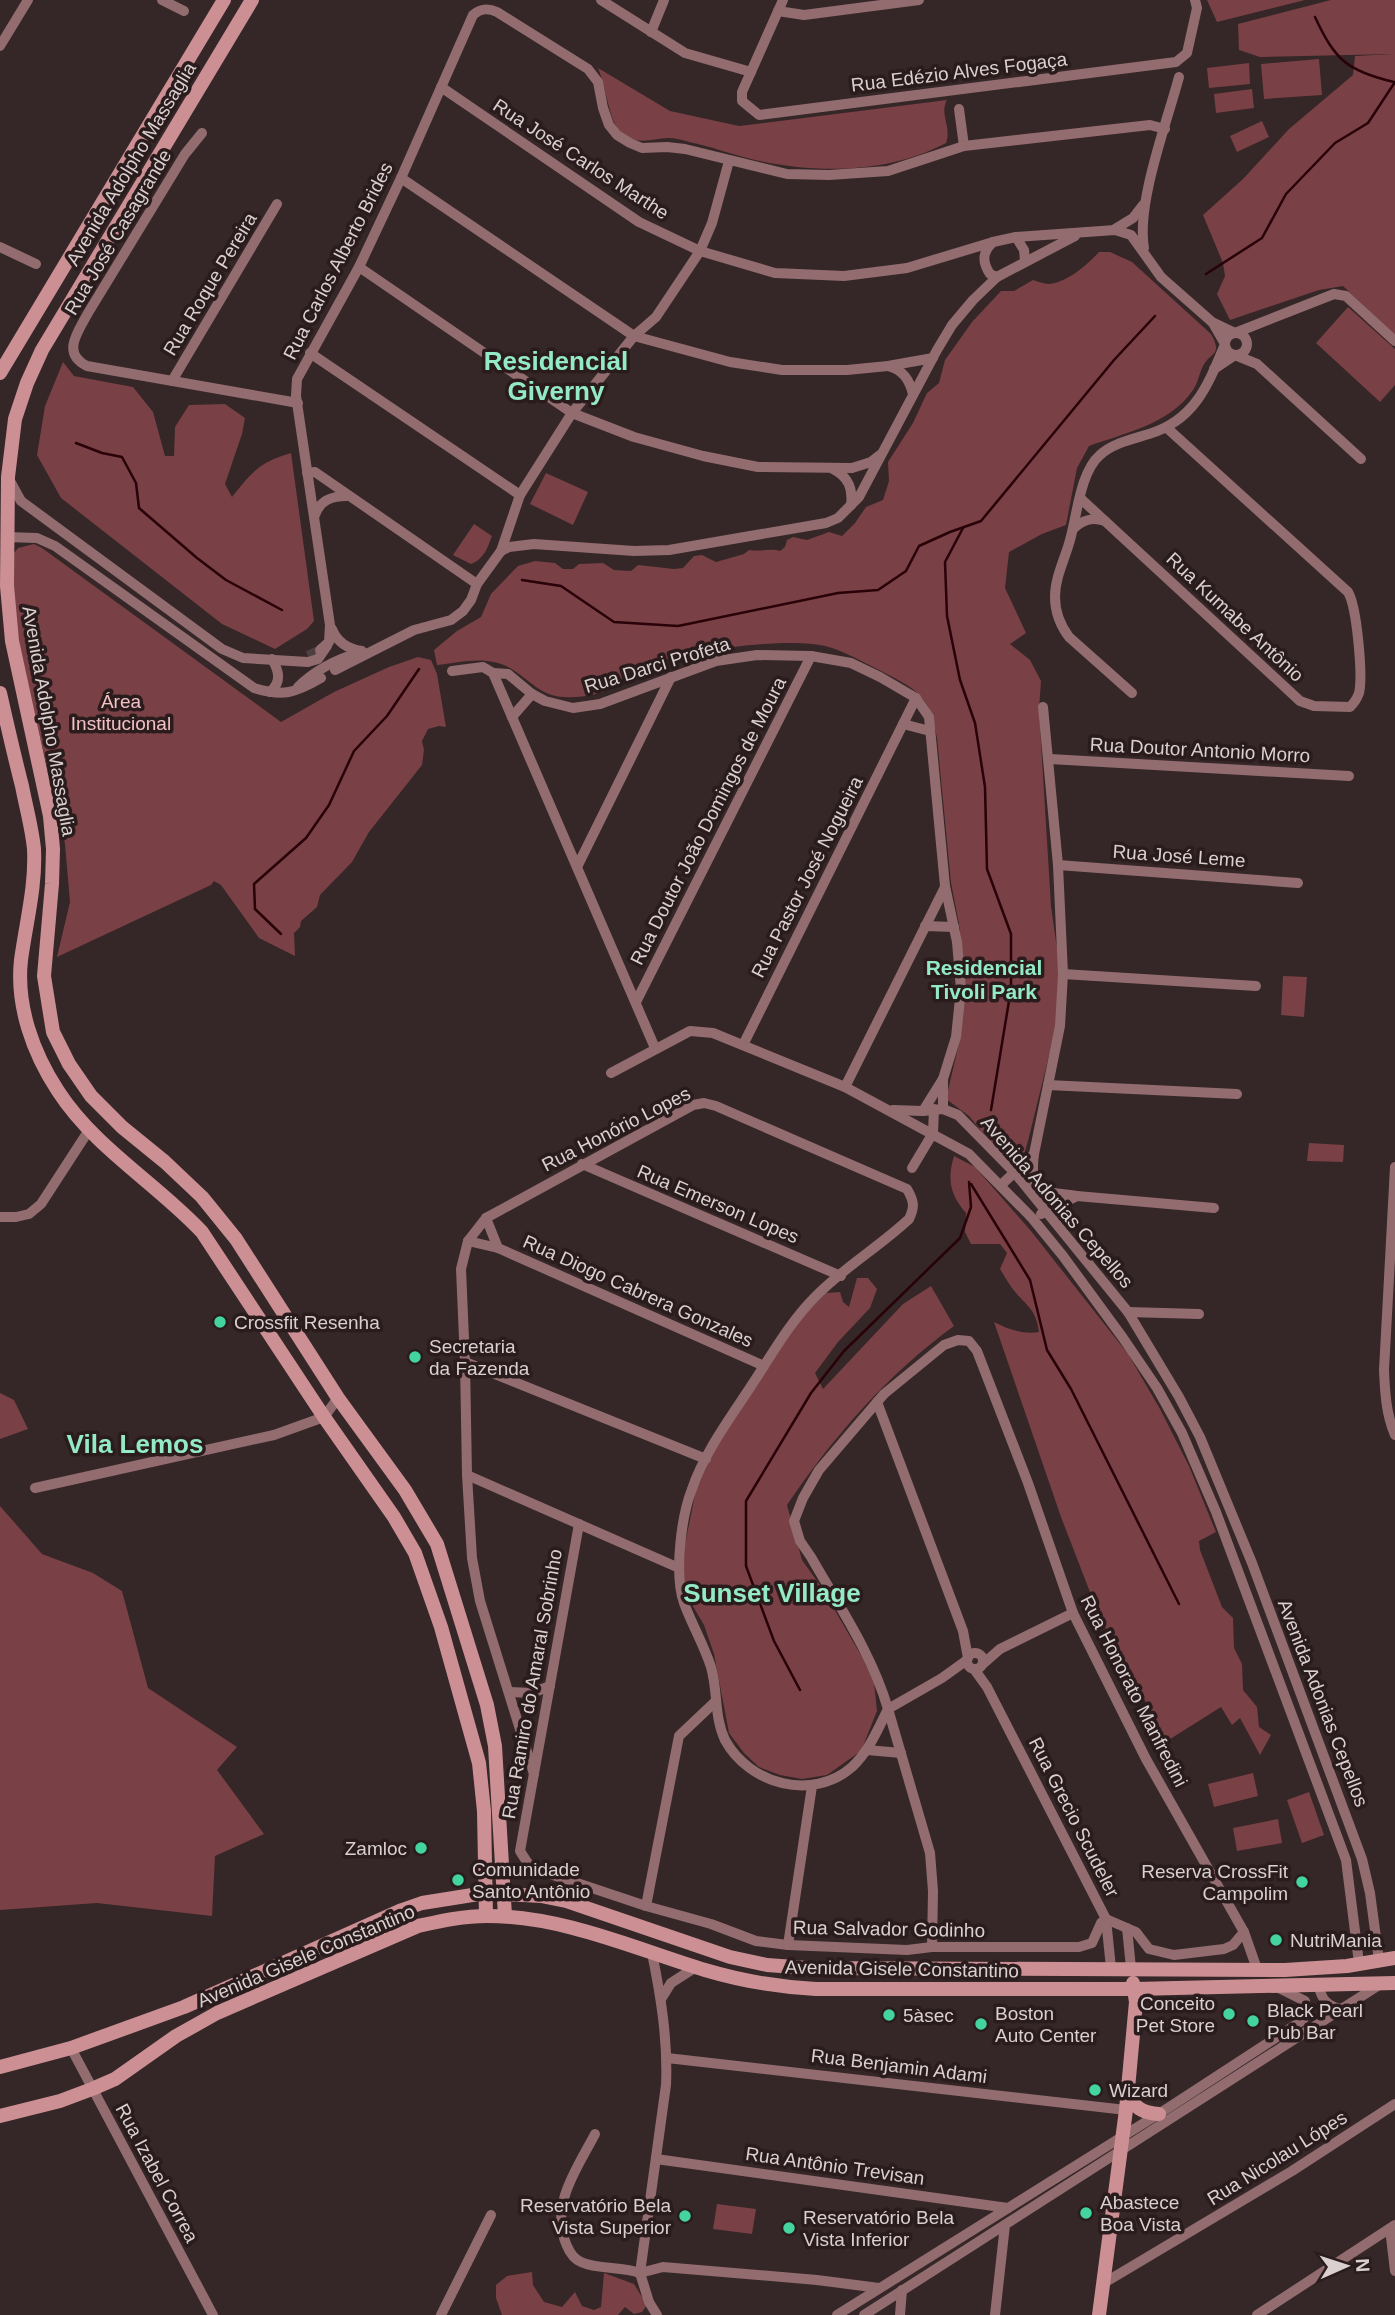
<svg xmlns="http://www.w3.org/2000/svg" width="1395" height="2315" viewBox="0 0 1395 2315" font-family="Arial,sans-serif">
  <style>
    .green { fill: #794045 }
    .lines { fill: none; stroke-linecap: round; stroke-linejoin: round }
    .stream { stroke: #280208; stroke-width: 2.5 }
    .street-tunnel { stroke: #4e4040; stroke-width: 10; stroke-dasharray: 10 5; stroke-linecap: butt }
    .street { stroke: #926c6e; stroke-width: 10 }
    .secondary { stroke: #cc9094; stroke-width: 14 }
    .poi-dot { fill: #43d4a0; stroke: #2a1c1d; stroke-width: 2.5 }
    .labels { text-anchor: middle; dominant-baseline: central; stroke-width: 7; stroke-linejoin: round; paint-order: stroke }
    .street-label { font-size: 19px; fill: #dad0d0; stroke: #2a1c1d }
    .park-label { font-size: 19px; fill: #f1c1c3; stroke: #2a1c1d }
    .poi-label { font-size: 19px; fill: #dad0d0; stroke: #2a1c1d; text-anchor: start }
    .neighbourhood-label { font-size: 21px; font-weight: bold; fill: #94eac5; stroke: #2a1c1d }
    .district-label { font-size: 26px; font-weight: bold; fill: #94eac5; stroke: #2a1c1d }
  </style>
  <rect width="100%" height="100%" fill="#352627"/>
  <g class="green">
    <path d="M1207,0H1305L1217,22Z"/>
    <path d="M1331,0H1395V335L1343,286L1319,290L1230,320L1217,294L1225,276L1223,263L1203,215L1243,179L1289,129L1353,75L1355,56L1393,54L1260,57L1239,50L1238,24Z"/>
    <path d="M1319,59L1322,95L1264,99L1261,64Z"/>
    <path d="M1249,63L1250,84L1209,88L1207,68Z"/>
    <path d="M598,68L670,111L739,126L947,100C939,114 952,127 946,143C888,174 814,174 751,159C730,154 710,146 689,142C683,140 675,138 668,138C651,139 632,147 618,129C609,117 605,84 598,68Z"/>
    <path d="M1252,89L1254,108L1216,113L1214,94Z"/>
    <path d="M1262,121L1269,137L1237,152L1230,136Z"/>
    <path d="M1099,252H1110L1132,262L1211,334C1223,356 1211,351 1203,366C1199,374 1198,383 1193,390C1170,424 1125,433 1089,446L1077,468L1066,525L1042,534L1009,552L1005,588L1026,633L1010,644L1030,660L1041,681L1039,710L1051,906L1059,963L1056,1027L1028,1141L1024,1155L1017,1165L1008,1164L969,1116L946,1099L960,1039L964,965L959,924L951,883L937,738C929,693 917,690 879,670C861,661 844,651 825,646C786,636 668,652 632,671C624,675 619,683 611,688C599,695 580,698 565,697C541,697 529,679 510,668C488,655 461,662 437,665L434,650L457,631L481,617L491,594L518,566L535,561L555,563L563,569H573L579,564L603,563L614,570L631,571L638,565L674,569L683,568L694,556L702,555L716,562L744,554L749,550C760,552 769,548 780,551L785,547L787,540L793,537L807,540L829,532L842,536L855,523L866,507L883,500L889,481L888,462L913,423L927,393L939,383L945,360L972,322L1001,291H1014L1033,280C1039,282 1045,284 1050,284C1069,281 1087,265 1099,252Z"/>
    <path d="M1348,307L1395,349V385L1380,402L1316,343Z"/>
    <path d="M63,362L74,376L133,387L153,412L165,456H174L175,427L189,405L225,404L245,418L242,434L225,484L232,497C251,473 259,462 291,453L314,621L307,629L275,649L222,624L61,498L37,455L45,406Z"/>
    <path d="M546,473L588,492L573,525L530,504Z"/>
    <path d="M474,524L492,536C487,549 484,559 471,564L453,555Z"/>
    <path d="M34,544L42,548L281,722L334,692L389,667L418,657L431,660L437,674L446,727L439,726L428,729L422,741L424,750L422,765L369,832L352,862L320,895L317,907L301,921L300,927L294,933L295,956L259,938L221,885L214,881L211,885L57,957L70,902L65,844L21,655L13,605L11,557L18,548Z"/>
    <path d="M1283,976L1307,977L1304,1017L1281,1015Z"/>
    <path d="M1309,1143L1344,1145L1343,1162L1307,1161Z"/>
    <path d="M954,1156L975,1167L1031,1231L1128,1354L1160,1409L1189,1466L1216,1532L1199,1541L1200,1550L1222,1607L1233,1618L1234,1648L1242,1664L1243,1690L1257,1707L1259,1727L1271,1735L1260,1755L1240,1718L1232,1725L1221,1707L1167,1741L1100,1618L1061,1517L994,1322C1008,1329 1023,1335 1039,1332C1036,1310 1029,1308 1016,1293C1010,1286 1005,1277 1000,1269L1007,1253L1000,1244H971L965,1232L966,1213C950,1195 947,1179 954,1156Z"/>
    <path d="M857,1278H868L877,1289L870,1308L838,1342L815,1373L823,1389L903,1304L931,1286L954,1326C887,1375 834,1436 787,1505L802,1560L822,1588L862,1657L874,1682L877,1711L861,1751L827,1775L802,1779L780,1775L759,1767L744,1753L729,1733L714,1654L704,1625L691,1603L683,1578L685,1544L696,1490L717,1445L780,1348L805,1314L826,1293L840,1292L843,1302L849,1307Z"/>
    <path d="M0,1393L14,1400L28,1429L0,1439Z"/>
    <path d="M0,1506L42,1554L93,1573L122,1591L148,1688L237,1747L217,1770L264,1834L215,1856L212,1916L97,1903L0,1910Z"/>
    <path d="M1253,1773L1258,1796L1214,1807L1208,1784Z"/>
    <path d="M1309,1792L1324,1835L1302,1843L1287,1800Z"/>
    <path d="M1278,1819L1282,1843L1237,1851L1233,1828Z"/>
    <path d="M717,2204L756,2209L752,2234L713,2229Z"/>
    <path d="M532,2272L533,2285L544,2302L562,2307L575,2292L582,2306L594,2310L601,2307L604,2273L634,2284L647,2305L642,2312L634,2314L625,2307L618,2315H502L496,2298V2285L507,2276Z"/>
  </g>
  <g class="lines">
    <g class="stream">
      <path d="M1315,17C1335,60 1347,71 1394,82"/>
      <path d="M1206,274L1262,238L1286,194L1335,143L1368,123L1395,82"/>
      <path d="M76,443L102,453L122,457L136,483L139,508L197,558L226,580L282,610"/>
      <path d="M963,528L945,562L947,616L960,680L975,723L985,787L987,869L1011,934V989L991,1110"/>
      <path d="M522,580L561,586L614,622L678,626L838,593L878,590L906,571L919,546L950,532L981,521L1114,360L1155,316"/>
      <path d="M281,934L255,909L254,884L306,838L329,805L354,751L387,716L419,669"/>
      <path d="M971,1184L1030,1280L1047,1350L1071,1389L1179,1604"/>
      <path d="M800,1690L774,1641L746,1566V1501L811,1393L844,1351L960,1238L971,1207L969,1182"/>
    </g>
    <path class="street-tunnel" d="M308,656L320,650"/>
    <g class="street">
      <path d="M162,0L184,11"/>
      <path d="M601,0L685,53L751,72"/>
      <path d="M783,0L742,92V101L759,115L1176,62L1187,53L1197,8L1195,0"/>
      <path d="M778,11L804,15L919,0"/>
      <path d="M651,32L664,0"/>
      <path d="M0,46L28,0"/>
      <path d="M441,87L639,222L700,251L775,273L844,276L907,268L993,242L1016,237L1115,230L1131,235L1161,277L1212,322L1235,333L1334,294L1346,296L1395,341"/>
      <path d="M959,109L964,146"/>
      <path d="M202,133L185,154L88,313C78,332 61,353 87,366L298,403"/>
      <path d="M401,178L634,336L730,362L782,370H847L888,366L933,358"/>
      <path d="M1115,229L1133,218L1143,205"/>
      <path d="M1016,237L1024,250L1025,261"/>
      <path d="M993,242C982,252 982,262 990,274L997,277"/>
      <path d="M0,247L36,264"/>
      <path d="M1144,248C1136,204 1167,122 1179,77"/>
      <path d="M359,267L572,413L634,437L703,456L758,467L852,468L871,462L880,455"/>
      <circle cx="1236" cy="344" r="11"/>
      <path d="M310,353L520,495"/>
      <path d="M888,366C903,370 909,379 913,394"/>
      <path d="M1214,369L1235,355L1257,364L1361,459"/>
      <path d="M172,381L277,204"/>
      <path d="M833,469C849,477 853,489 851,505"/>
      <path d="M307,473L315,472L477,584"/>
      <path d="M10,481L21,501L222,649L243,658L308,662L318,659L327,646"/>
      <path d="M1080,498L1300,701L1314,706L1350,707C1354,703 1357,699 1359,693C1363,676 1357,607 1348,592L1167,428"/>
      <path d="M315,515C320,500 332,496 347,496"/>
      <path d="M1074,528C1084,519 1093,517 1105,521"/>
      <path d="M6,537L37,538L55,546L254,688C283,697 295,693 321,678"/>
      <path d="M501,551L509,547L534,544L634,551L669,550L826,523L838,518L859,497L937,350L952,325L973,300L997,277L1075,236"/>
      <path d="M332,629C337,642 348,649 362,651"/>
      <path d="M320,650L329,642L330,625L296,396L297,379L359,267L401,178L473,15C481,8 488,8 497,12L588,69L598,82L603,108L609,125L617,135L630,143L642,148L667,147L685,149L787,174L829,175L888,171L964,146L1150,125L1165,129"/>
      <path d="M335,670L414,630L451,620L463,611L471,600L477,584L501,551L520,495L572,413L634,336L656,317L700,251L712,223L729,161"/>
      <path d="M452,671L483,667L493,673L508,674L532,694L545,701L573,708L600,704L716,661L757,655L811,656L851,663L880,677L916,698L929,717L945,886L957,942L961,989L956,1037L943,1079V1109"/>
      <path d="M493,673L655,1048"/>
      <path d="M298,687C316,669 337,659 361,652"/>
      <path d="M270,692C282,682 279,671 272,659"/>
      <path d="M1132,693L1069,637C1060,625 1055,612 1055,597C1055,577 1065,559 1070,540C1077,516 1080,472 1100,455C1113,443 1133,439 1149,434C1195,420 1208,385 1225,344L1213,323"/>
      <path d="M512,717L532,694"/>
      <path d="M903,724L930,731"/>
      <path d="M1050,759L1349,776"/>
      <path d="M1058,865L1298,883"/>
      <path d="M577,867L671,677"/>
      <path d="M925,926L954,927"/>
      <path d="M1063,974L1256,986"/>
      <path d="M636,1002L811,656"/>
      <path d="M743,1045L916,698"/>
      <path d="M611,1073L690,1031L713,1033L845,1087L969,1154L1032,1218L1063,1256L1123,1338L1157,1388L1182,1433L1216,1512L1346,1860L1359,1963"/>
      <path d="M1048,1085L1237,1094"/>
      <path d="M845,1087L945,887"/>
      <path d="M893,1110L923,1111L943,1109L958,1115L1014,1172L1128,1312L1179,1397L1200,1437L1252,1563L1362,1859L1370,1893L1379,1960"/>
      <path d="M923,1111L943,1079"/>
      <path d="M1034,1154C1029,1195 1041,1191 1077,1196"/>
      <path d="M582,1164L841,1276"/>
      <path d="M1395,1167L1384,1370C1385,1393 1386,1414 1395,1435"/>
      <path d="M912,1168L933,1133L934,1109"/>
      <path d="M1001,1185L1034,1154L1060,1026L1063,974L1058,865L1043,707"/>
      <path d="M1041,1214L1077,1196L1214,1208"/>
      <path d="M0,1217H16L29,1214L41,1204L89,1130"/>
      <path d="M486,1218L498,1248"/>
      <path d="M468,1241L498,1248L764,1366"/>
      <path d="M1128,1312L1199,1314"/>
      <path d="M465,1362L706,1459"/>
      <path d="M877,1402L963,1631L968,1658"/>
      <path d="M467,1475L679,1568"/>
      <path d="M35,1488L274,1435L324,1417L338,1398"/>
      <path d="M579,1524L520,1851L527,1862L535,1869L646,1906L711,1924L756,1941L788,1945L907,1950L932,1947H1079L1092,1943L1101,1923L1106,1919L1136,1932L1149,1949L1174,1955L1224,1949L1233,1945L1244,1932"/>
      <circle cx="975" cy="1661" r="8"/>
      <path d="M984,1663L1000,1649L1073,1613"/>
      <path d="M974,1669L987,1687L1106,1919L1111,1968"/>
      <path d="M510,1692L532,1693L550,1686"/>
      <path d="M867,1750L901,1753"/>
      <path d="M534,1774L480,1601L472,1558L467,1475L465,1362L461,1269L468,1241L486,1218L693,1105L704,1103L716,1106L907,1189C914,1201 915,1207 909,1219C879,1247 843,1268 815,1297C790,1322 772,1354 753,1383C731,1417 705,1451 692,1489C681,1517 674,1575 684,1603C692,1625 704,1645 711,1667C718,1691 714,1717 725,1740C749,1784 812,1802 852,1767C869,1751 878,1729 888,1709C872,1654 839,1606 811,1557L800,1541L794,1521L803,1498L819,1470L884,1394L944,1345L958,1340L969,1341L977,1351L1028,1483L1073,1613L1146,1759L1244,1932L1257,1969"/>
      <path d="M646,1906L679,1736L716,1701"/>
      <path d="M1127,1928L1131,1968"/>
      <path d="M788,1945L812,1786"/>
      <path d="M932,1947L933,1891L930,1853L888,1709L942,1678L967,1660"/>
      <path d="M652,1953C661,1997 668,2041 666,2085L640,2273L649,2302L657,2315"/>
      <path d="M1318,1985C1322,1999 1326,2006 1341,2009"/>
      <path d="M661,1999L671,1983L696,1967"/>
      <path d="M71,2048L213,2315"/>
      <path d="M667,2058L1126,2110"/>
      <path d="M595,2134C577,2169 549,2205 567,2246C570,2253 574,2259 581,2262C598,2270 622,2266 640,2273"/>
      <path d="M656,2159L1008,2208"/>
      <path d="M1390,2229L1395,2271"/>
      <path d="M640,2273L663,2267L817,2280L879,2288"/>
      <path d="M1104,2283L1292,2171L1395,2104"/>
      <path d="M441,2315L491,2215"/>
      <path d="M837,2315L1168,2108L1303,2020L1306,2013L1305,2001L1279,1988"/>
      <path d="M864,2315L1379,1985"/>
      <path d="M900,2315L902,2290"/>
      <path d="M995,2315L1005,2225"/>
      <path d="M1257,2315L1395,2225"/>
    </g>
    <g class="secondary">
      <path d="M252,0L42,350L27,383L15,419L8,477L7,586L12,641L50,816L53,849L52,884L44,976L53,1032L69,1064L91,1096L122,1127L165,1162L202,1197L236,1239L338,1398L405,1490L437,1544L487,1705L495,1746L505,1916"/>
      <path d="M0,373L224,0"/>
      <path d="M0,693C7,724 14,755 22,786C26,807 32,828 34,849C36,886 26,923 21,960C16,1006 33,1053 58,1091C95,1148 156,1183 202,1232L324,1417L394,1517L415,1553L441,1627L479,1763L484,1811L486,1916"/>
      <path d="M0,2067L71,2048L184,2007L402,1910L422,1903L485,1893L541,1896L566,1901L730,1957L767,1965L808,1968L1285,1970L1347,1966L1395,1958"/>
      <path d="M1127,2097C1138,2109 1143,2113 1159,2114"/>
      <path d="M0,2116L60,2101L92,2089L115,2079L176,2036L217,2013L418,1926C441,1921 463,1916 487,1916C563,1916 633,1948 705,1970C742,1981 778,1987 816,1989H1134L1395,1983"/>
      <path d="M1099,2315L1126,2110L1136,2002L1133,1983"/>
    </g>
  </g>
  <g class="poi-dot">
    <circle cx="220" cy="1322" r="7"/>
    <circle cx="415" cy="1357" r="7"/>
    <circle cx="421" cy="1848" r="7"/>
    <circle cx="458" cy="1880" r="7"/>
    <circle cx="1302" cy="1882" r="7"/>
    <circle cx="1276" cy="1940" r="7"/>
    <circle cx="1229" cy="2014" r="7"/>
    <circle cx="889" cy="2015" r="7"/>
    <circle cx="1253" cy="2021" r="7"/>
    <circle cx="981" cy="2024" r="7"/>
    <circle cx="1095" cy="2090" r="7"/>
    <circle cx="1086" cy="2213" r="7"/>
    <circle cx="685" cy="2216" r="7"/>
    <circle cx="789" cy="2228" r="7"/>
  </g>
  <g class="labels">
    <g class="street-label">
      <text transform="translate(959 72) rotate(-7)">Rua Edézio Alves Fogaça</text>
      <text transform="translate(581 159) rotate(33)">Rua José Carlos Marthe</text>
      <text transform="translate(131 164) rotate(-59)">Avenida Adolpho Massaglia</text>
      <text transform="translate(118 232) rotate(-59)">Rua José Casagrande</text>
      <text transform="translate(338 261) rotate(-63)">Rua Carlos Alberto Brides</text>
      <text transform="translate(210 284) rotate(-59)">Rua Roque Pereira</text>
      <text transform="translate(1235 617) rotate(43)">Rua Kumabe Antônio</text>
      <text transform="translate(657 665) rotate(-17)">Rua Darci Profeta</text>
      <text transform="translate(49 721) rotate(80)">Avenida Adolpho Massaglia</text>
      <text transform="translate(1200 750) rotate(3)">Rua Doutor Antonio Morro</text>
      <text transform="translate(708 821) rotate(-63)">Rua Doutor João Domingos de Moura</text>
      <text transform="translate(1179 856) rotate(4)">Rua José Leme</text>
      <text transform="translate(807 877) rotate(-63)">Rua Pastor José Nogueira</text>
      <text transform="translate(616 1129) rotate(-27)">Rua Honório Lopes</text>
      <text transform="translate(1057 1202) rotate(49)">Avenida Adonias Cepellos</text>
      <text transform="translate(718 1204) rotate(23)">Rua Emerson Lopes</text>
      <text transform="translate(638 1291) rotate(24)">Rua Diogo Cabrera Gonzales</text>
      <text transform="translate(532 1684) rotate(-80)">Rua Ramiro do Amaral Sobrinho</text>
      <text transform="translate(1134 1691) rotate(63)">Rua Honorato Manfredini</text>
      <text transform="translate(1323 1703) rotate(69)">Avenida Adonias Cepellos</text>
      <text transform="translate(1074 1817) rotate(63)">Rua Grecio Scudeler</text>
      <text transform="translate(889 1929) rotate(1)">Rua Salvador Godinho</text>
      <text transform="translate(306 1956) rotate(-23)">Avenida Gisele Constantino</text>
      <text transform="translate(902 1969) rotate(1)">Avenida Gisele Constantino</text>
      <text transform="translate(899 2066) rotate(7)">Rua Benjamin Adami</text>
      <text transform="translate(1277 2158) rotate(-32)">Rua Nicolau Lópes</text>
      <text transform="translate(835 2166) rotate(8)">Rua Antônio Trevisan</text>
      <text transform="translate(157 2173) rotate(62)">Rua Izabel Correa</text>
    </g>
    <g class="park-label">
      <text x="121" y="701">Área<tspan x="121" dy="22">Institucional</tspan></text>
    </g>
    <g class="poi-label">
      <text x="234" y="1322">Crossfit Resenha</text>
      <text x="429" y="1346">Secretaria<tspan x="429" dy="22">da Fazenda</tspan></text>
      <text x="407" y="1848" text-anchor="end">Zamloc</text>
      <text x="472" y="1869">Comunidade<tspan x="472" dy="22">Santo Antônio</tspan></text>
      <text x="1288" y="1871" text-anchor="end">Reserva CrossFit<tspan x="1288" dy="22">Campolim</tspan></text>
      <text x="1290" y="1940">NutriMania</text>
      <text x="1215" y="2003" text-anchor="end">Conceito<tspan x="1215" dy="22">Pet Store</tspan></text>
      <text x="1267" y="2010">Black Pearl<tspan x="1267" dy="22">Pub Bar</tspan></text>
      <text x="995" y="2013">Boston<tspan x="995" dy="22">Auto Center</tspan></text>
      <text x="903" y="2015">5àsec</text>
      <text x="1109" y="2090">Wizard</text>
      <text x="1100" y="2202">Abastece<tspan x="1100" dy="22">Boa Vista</tspan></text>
      <text x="671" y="2205" text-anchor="end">Reservatório Bela<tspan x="671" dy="22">Vista Superior</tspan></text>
      <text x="803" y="2217">Reservatório Bela<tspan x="803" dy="22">Vista Inferior</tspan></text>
    </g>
    <g class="neighbourhood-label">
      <text x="984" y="967">Residencial<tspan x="984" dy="24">Tivoli Park</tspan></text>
    </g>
    <g class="district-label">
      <text x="556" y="361">Residencial<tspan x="556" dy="30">Giverny</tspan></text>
      <text x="135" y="1444">Vila Lemos</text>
      <text x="772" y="1593">Sunset Village</text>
    </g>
  </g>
  <g transform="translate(1346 2266) rotate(87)" stroke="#2a1c1d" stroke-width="5" paint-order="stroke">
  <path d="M0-5L12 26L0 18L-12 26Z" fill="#dad0d0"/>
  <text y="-10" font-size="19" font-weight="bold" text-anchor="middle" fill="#dad0d0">N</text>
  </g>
</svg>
